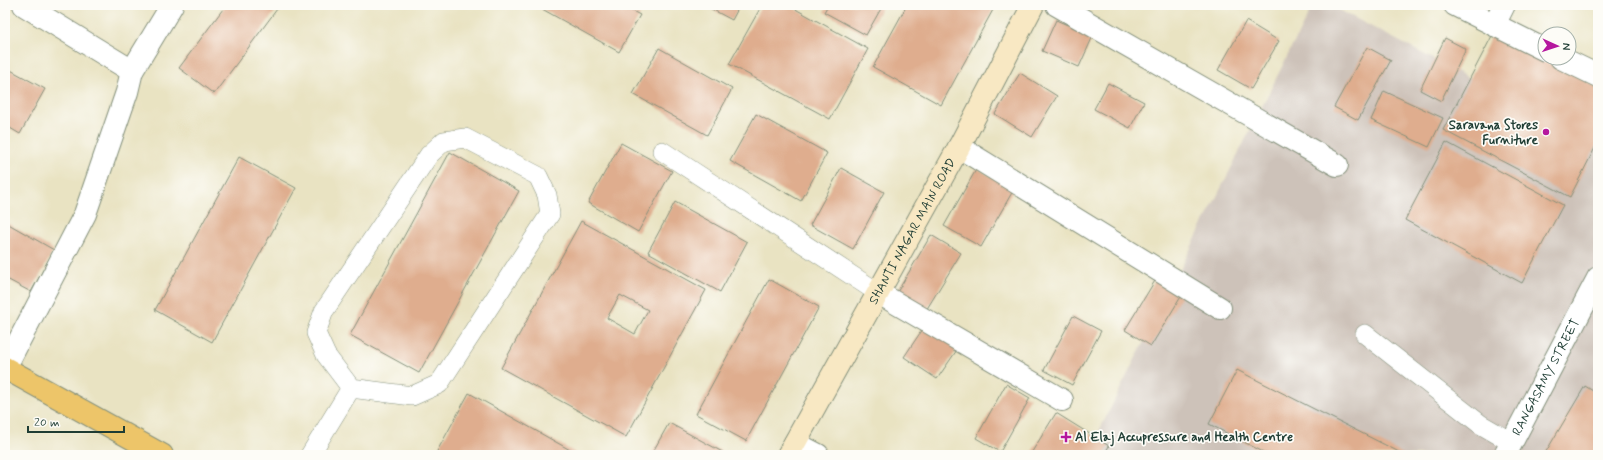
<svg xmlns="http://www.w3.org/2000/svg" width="1603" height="460" viewBox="0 0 1603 460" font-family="Mynerve,sans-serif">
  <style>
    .industrial { fill: #cdc2b9 }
    .building { fill: #dfad8e; fill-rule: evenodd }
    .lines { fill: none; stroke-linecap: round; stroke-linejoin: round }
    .lane-casing { stroke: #84907b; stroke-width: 20 }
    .street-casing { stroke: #84907b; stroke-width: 24 }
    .secondary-casing { stroke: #84907b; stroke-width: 24 }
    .primary-casing { stroke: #84907b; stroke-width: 24 }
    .lane { stroke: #fff; stroke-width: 19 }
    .street { stroke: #fff; stroke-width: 22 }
    .secondary { stroke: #f8e8c3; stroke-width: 22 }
    .primary { stroke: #edc569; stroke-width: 22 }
    .poi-dot { fill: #b5179e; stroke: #fdfcf7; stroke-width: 1.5 }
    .labels { text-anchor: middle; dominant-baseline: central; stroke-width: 3.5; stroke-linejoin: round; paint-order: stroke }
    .poi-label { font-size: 13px; font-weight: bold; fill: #1f3d34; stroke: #fdfcf7; text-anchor: end }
    .street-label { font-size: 13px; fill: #1f3d34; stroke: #fdfcf7 }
  </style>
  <rect width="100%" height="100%" fill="#fdfcf7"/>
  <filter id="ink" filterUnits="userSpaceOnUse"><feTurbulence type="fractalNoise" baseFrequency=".025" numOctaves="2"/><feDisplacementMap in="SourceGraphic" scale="8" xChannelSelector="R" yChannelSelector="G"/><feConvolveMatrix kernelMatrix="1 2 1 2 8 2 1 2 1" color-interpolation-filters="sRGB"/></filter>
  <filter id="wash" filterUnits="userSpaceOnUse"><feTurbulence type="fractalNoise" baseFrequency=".012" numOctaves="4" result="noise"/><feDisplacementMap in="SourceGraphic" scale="16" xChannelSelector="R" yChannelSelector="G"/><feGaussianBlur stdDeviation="0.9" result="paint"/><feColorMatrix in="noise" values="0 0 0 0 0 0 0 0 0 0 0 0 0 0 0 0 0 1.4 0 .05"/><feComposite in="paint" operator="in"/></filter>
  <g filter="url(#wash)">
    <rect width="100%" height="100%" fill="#e9e3c2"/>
    <path class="industrial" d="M1313,5H1330L1585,139L1598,121V455H1087Z"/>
    <g id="blocks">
      <g class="building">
        <path d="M226,5H280L214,94L179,68Z"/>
        <path d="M535,5H621L640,15L619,52Z"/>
        <path d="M704,5H740L732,20Z"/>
        <path d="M762,5H788L868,49L830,119L729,64Z"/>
        <path d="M828,5H883L866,35L824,12Z"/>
        <path d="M907,5H988L994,8L941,105L873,67Z"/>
        <path d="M1056,20L1093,36L1079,67L1042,51Z"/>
        <path d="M1246,21L1279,41L1251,89L1218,70Z"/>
        <path d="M1494,32L1598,87V142L1570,197L1443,130Z"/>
        <path d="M1445,38L1466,49L1441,101L1420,90Z"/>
        <path d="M1367,47L1391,60L1358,120L1334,107Z"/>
        <path d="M659,48L732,89L707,135L633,94Z"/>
        <path d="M5,67L45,89L20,134L5,125Z"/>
        <path d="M1020,73L1057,96L1032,137L995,114Z"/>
        <path d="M1108,83L1144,102L1130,128L1094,109Z"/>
        <path d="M1384,91L1443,118L1429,147L1371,120Z"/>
        <path d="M756,114L827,153L801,201L730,161Z"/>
        <path d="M1446,142L1563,205L1522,283L1405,220Z"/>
        <path d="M621,143L672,171L638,232L588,203Z"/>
        <path d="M450,152L519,191L419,373L350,335Z"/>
        <path d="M239,157L296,188L212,342L155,310Z"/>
        <path d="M841,168L884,192L853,249L810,225Z"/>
        <path d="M977,168L1014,189L981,247L944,226Z"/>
        <path d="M675,202L747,242L720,292L648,252Z"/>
        <path d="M581,221L706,290L626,437L501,368ZM620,295L648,310L635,334L607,318Z"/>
        <path d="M5,222L54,250L31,292L5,278Z"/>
        <path d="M931,235L961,253L925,312L896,294Z"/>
        <path d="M769,279L819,307L746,441L696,414Z"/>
        <path d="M1156,279L1182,295L1151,346L1125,330Z"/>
        <path d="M1073,316L1101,331L1072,385L1044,370Z"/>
        <path d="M926,324L959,347L937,379L904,357Z"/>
        <path d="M1237,370L1405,455H1269L1209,424Z"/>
        <path d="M1006,384L1030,398L1000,452L976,438Z"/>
        <path d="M1585,386L1598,394V455H1544Z"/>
        <path d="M469,393L579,455H509L503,452L501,455H435Z"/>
        <path d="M1056,413L1109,446L1104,455H1030Z"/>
        <path d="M669,423L728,455H651Z"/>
      </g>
    </g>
  </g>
  <g filter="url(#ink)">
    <use href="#blocks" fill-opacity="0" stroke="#84907b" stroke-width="1"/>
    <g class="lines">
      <defs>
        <g id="lane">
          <path d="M465,138L538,176L547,195L550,214L439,384L412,396L351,388L326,355L316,333L324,311L429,155L444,141Z"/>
          <path d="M662,151L877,292"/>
          <path d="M1365,334L1480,424L1511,442"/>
          <path d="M310,455L351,388"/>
        </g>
        <g id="street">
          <path d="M24,5L132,71"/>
          <path d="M1057,5L1337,165"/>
          <path d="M1455,5L1545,50"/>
          <path d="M1494,25L1504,5"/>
          <path d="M1561,58L1598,76"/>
          <path d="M959,147L1220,308"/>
          <path d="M877,292L1062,400"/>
          <path d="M5,368L85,214L127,92L132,71L172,5"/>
          <path d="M795,443L818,455"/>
          <path id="s1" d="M1505,455L1598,278"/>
        </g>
        <g id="secondary">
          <path id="s2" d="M788,455L959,147L1033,5"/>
        </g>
        <path id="primary" d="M5,368L162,455"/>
      </defs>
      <use href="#lane" class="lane-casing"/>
      <use href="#street" class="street-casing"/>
      <use href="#secondary" class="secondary-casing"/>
      <use href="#primary" class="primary-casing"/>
      <use href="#lane" class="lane"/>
      <use href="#street" class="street"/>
      <use href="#secondary" class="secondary"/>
      <use href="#primary" class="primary"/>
    </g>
  </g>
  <g class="poi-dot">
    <circle cx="1546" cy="132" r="4"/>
    <path d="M1064 431h4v4h4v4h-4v4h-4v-4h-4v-4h4z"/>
  </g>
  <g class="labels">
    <g class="poi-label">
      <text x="1538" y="125">Saravana Stores<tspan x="1538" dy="15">Furniture</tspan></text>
      <text x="1075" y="437" text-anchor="start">Al Elaj Accupressure and Health Centre</text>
    </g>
    <g class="street-label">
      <text stroke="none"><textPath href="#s2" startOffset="256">SHANTI NAGAR MAIN ROAD</textPath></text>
      <text stroke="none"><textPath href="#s1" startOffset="88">RANGASAMY STREET</textPath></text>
    </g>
  </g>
  <rect width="1603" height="460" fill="none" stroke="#fdfcf7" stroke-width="20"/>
  <g transform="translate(1557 46) rotate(93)"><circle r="19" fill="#fdfcf7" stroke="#a4b0a9"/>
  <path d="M0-3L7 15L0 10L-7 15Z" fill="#b5179e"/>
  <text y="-6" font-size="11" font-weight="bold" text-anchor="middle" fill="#1f3d34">N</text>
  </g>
  <path d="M28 426v6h96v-6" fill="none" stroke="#1f3d34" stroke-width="2"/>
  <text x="34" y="426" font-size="12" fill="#1f3d34" stroke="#fdfcf7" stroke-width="3" paint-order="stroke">20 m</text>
</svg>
